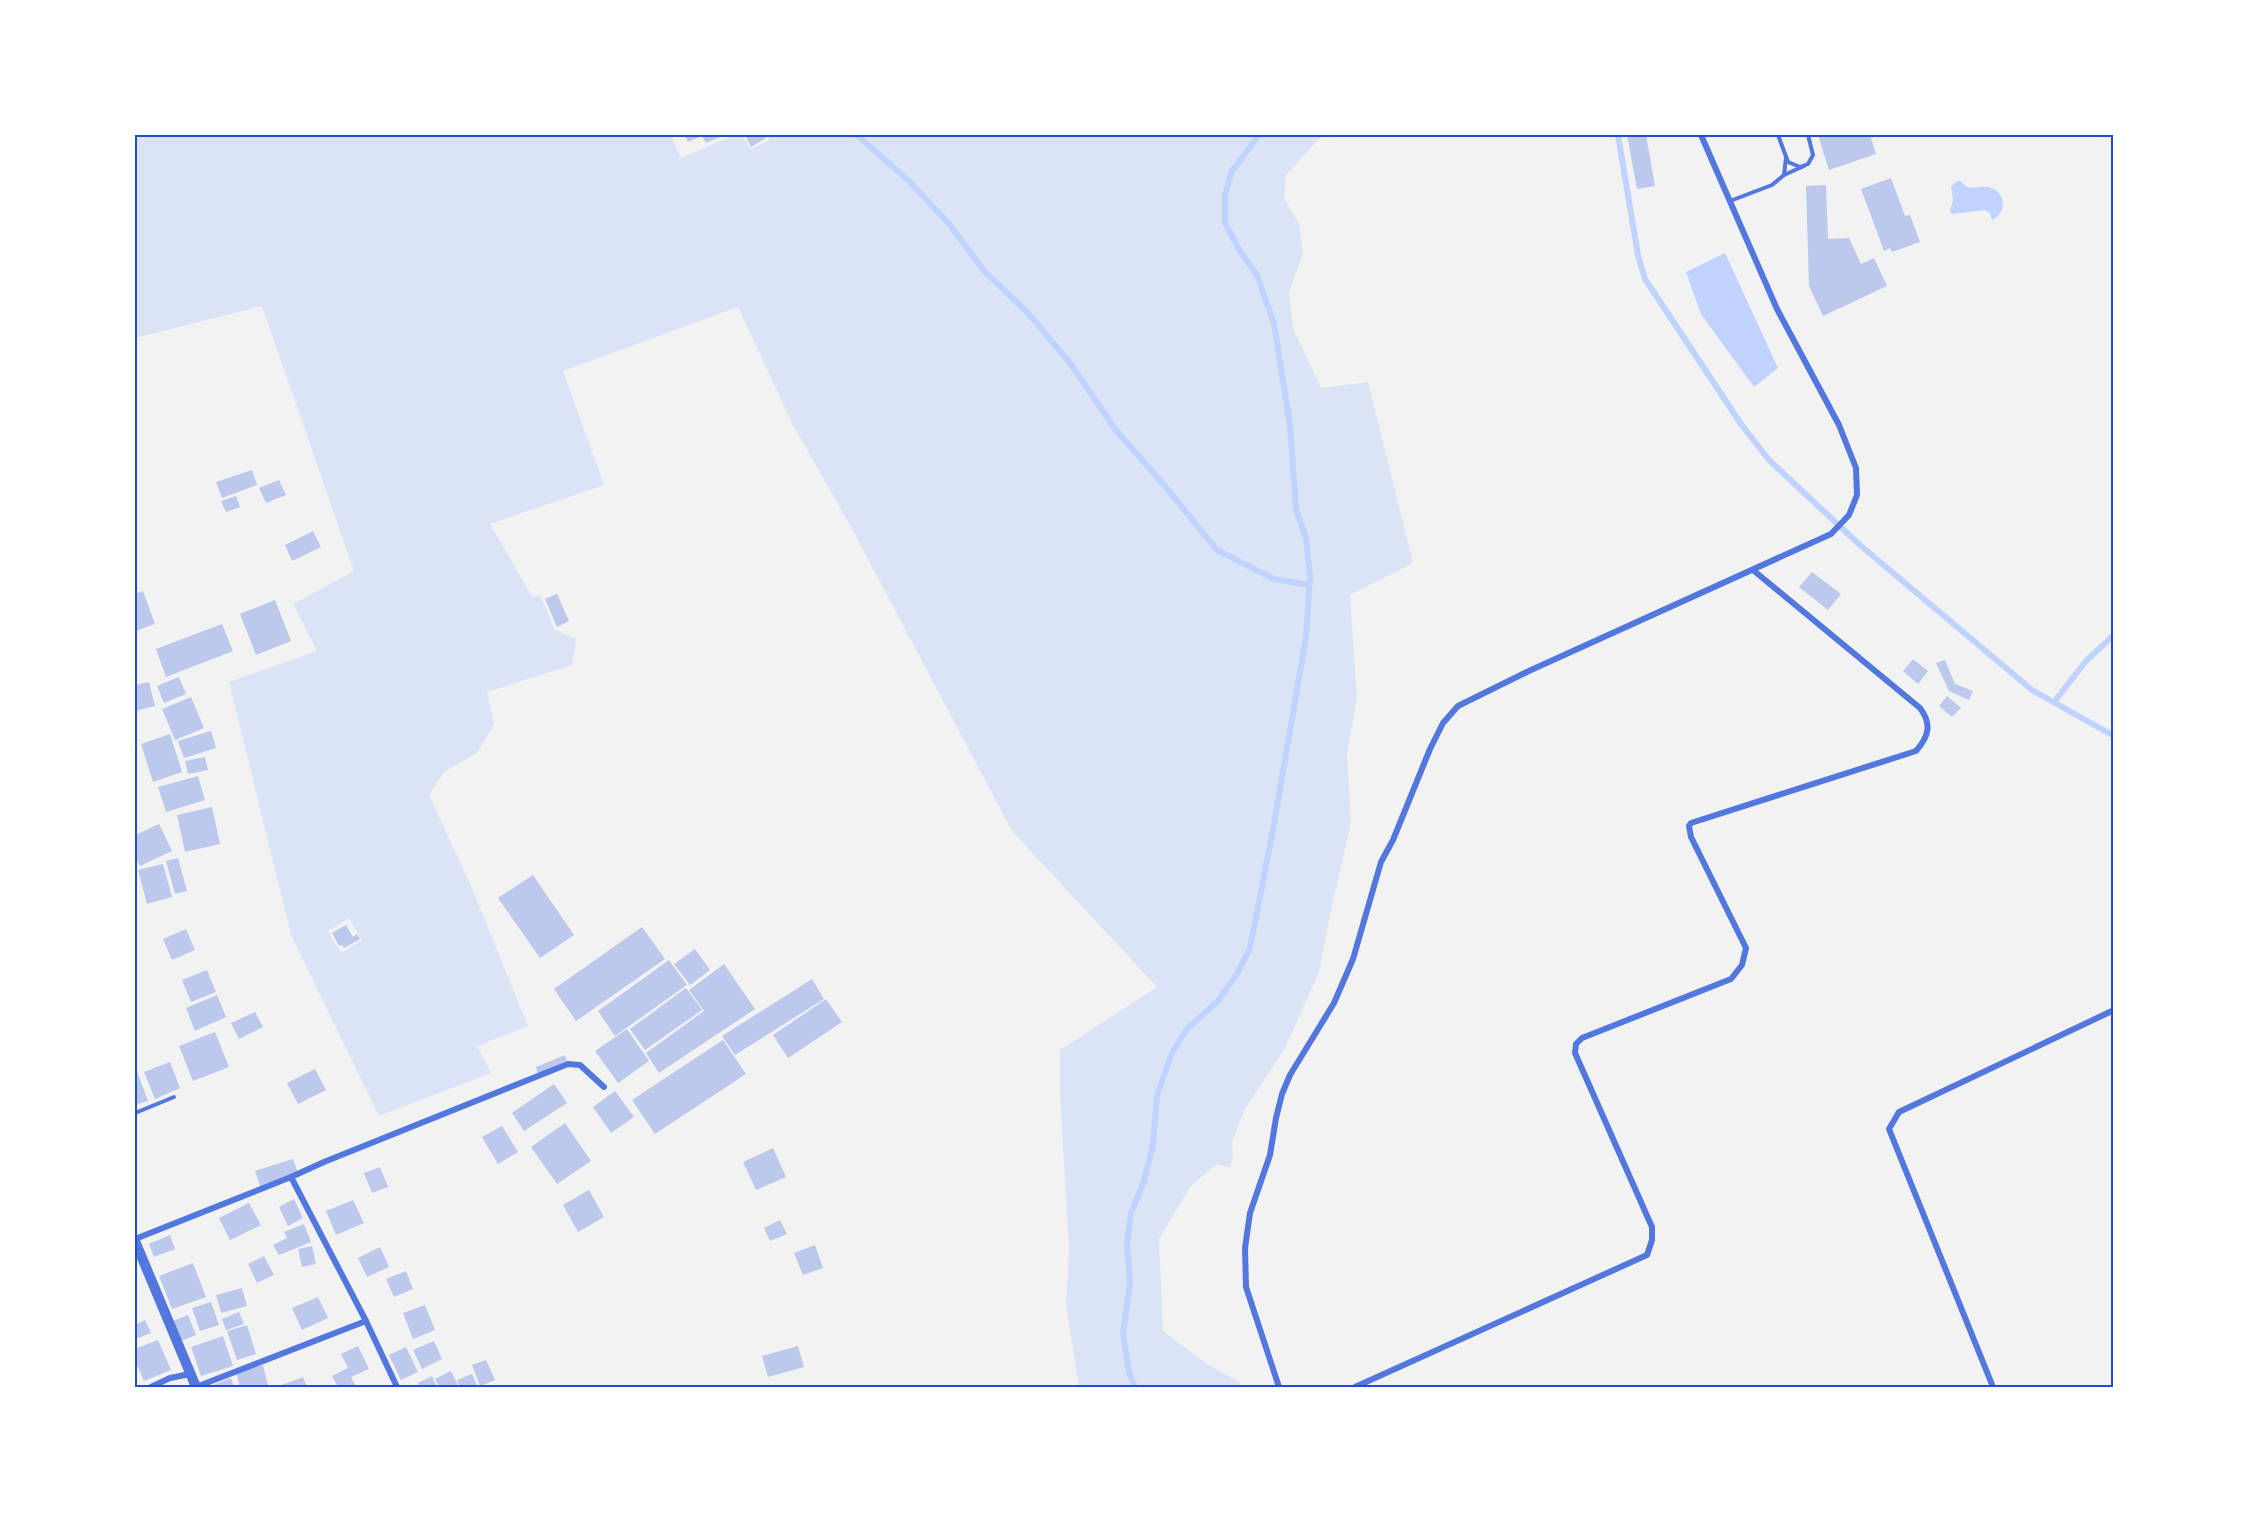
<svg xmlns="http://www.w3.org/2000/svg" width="2249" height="1522" viewBox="0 0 2249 1522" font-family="'Open Sans',sans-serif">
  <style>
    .green { fill: #dbe4f7; fill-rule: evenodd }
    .water { fill: #bfd3fe }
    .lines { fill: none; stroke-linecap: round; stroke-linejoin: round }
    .stream { stroke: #bfd3fe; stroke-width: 6 }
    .building { fill: #bdc9ec }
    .service { stroke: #5277de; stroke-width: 4 }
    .minor { stroke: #5277de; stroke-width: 6 }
    .tertiary { stroke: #5277de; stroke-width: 10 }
    .neatline { fill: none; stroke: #1d4ed8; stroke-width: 2 }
  </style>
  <rect width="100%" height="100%" fill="#f2f2f2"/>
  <path class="green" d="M135,135H671L681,158L734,135H742L751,149L769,140L766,135H1323L1286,175L1284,198L1299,224L1303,253L1289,293L1293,328L1321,388L1368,382L1413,563L1350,595L1357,697L1347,754L1351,823L1331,910L1319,972L1285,1048L1245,1109L1232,1142L1233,1159L1230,1168L1217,1164L1191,1186L1159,1239L1163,1331L1207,1364L1239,1382L1241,1387H1079L1066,1305L1069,1248L1060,1095V1050L1157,987L1012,831L851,527L793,425L738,307L563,371L604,485L490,524L533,598L540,595L555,630L576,639L572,665L487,692L494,724L477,753L444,772L429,795L471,886L528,1026L477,1046L491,1073L379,1116L291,935L229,682L317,651L293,604L354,571L262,306L135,338ZM349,918L362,940L341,953L328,931Z"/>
  <g class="water">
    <path d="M1959,180L1967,187C1974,189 1981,186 1987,187C2005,189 2009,212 1992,220L1990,213L1985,210L1952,214L1950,211L1953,200L1951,186Z"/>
    <path d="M1725,253L1778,368L1754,387L1701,314L1686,272Z"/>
  </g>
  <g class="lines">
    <g class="stream">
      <path d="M857,135L909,181L950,225L985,272L1028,313L1070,363L1115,429L1164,485L1217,550L1274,579L1309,585"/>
      <path d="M1618,135L1638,255L1645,279L1741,424L1769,460L1861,546L2032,690L2114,736"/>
      <path d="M2054,702L2086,661L2114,635"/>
      <path d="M1135,1387L1129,1372L1123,1334L1130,1282L1127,1244L1131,1213L1144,1181L1153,1145L1157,1095L1172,1053L1187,1029L1217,1002L1237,974L1250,948L1273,830L1306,637L1310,576L1306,538L1296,509L1290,425L1274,324L1257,275L1240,251L1225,223V195L1232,171L1259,135"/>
    </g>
  </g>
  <g class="building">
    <path d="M685,135H718L720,137L706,143L702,136L688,142Z"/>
    <path d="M745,135H764L766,138L751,147Z"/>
    <path d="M1627,135H1646L1655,186L1637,189Z"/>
    <path d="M1818,135H1870L1876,154L1829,170Z"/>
    <path d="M1891,178L1905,216L1910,215L1920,242L1892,252L1890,248L1884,251L1861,189Z"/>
    <path d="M1826,185L1828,239L1849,238L1861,264L1874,258L1887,286L1823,316L1809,286L1806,186Z"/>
    <path d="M252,470L257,485L222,498L216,482Z"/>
    <path d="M279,480L286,495L266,503L259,488Z"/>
    <path d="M236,496L240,507L226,512L221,501Z"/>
    <path d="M313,531L321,547L292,561L285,545Z"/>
    <path d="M1812,572L1841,594L1828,610L1799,587Z"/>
    <path d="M143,591L155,624L135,631V594Z"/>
    <path d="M557,594L569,621L557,627L545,599Z"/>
    <path d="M275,600L291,641L256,655L240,614Z"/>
    <path d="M222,624L233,651L166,677L156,649Z"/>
    <path d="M1913,659L1928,671L1918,684L1903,671Z"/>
    <path d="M1945,660L1955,684L1973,691L1969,700L1949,691L1936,663Z"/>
    <path d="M179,677L186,694L164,703L157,686Z"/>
    <path d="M149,682L155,706L135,711V685Z"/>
    <path d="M1947,696L1961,708L1952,717L1939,706Z"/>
    <path d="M191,697L204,728L175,740L162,709Z"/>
    <path d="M211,731L216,748L184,758L178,741Z"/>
    <path d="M170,734L182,772L153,782L141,744Z"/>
    <path d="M205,757L208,770L188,774L185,761Z"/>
    <path d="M198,776L205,800L166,812L158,787Z"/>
    <path d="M212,807L220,844L185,852L177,815Z"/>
    <path d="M159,824L172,851L140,866L135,856V835Z"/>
    <path d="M178,858L187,891L175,894L166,861Z"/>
    <path d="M163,864L172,897L147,904L138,870Z"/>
    <path d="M533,875L574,935L540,958L498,898Z"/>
    <path d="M346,925L353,937L357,934L360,939L344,948L342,945L339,946L332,933Z"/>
    <path d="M642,927L665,959L576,1021L554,989Z"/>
    <path d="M186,929L195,950L172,960L163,939Z"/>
    <path d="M695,949L710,970L690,985L674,964Z"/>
    <path d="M669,960L687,985L615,1036L598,1011Z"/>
    <path d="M724,964L755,1009L659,1073L646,1053L704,1011L689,990Z"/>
    <path d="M207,970L216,992L191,1002L182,980Z"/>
    <path d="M812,979L824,999L735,1055L722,1036Z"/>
    <path d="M686,988L702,1010L645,1050L630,1029Z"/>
    <path d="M217,995L226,1017L195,1031L186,1008Z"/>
    <path d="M826,999L842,1022L788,1058L773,1035Z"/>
    <path d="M255,1012L263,1027L239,1039L231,1023Z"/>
    <path d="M627,1029L649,1061L618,1083L595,1051Z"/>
    <path d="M215,1032L229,1067L193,1081L179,1046Z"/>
    <path d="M723,1040L746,1074L655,1134L632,1100Z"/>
    <path d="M565,1055L567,1061L538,1074L536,1067Z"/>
    <path d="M170,1062L180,1088L155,1099L144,1072Z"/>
    <path d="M135,1066L148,1101L135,1105Z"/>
    <path d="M315,1069L326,1090L298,1104L287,1083Z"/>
    <path d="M554,1084L567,1103L524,1131L512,1113Z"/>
    <path d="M615,1091L634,1117L611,1133L593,1107Z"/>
    <path d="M565,1123L591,1161L557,1184L531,1147Z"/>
    <path d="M502,1126L518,1152L498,1164L482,1137Z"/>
    <path d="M773,1148L786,1177L756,1190L743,1162Z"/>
    <path d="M293,1159L298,1173L260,1186L255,1171Z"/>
    <path d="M380,1167L388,1187L372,1193L364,1173Z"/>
    <path d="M589,1190L604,1217L578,1232L563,1205Z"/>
    <path d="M294,1199L303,1218L288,1226L279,1207Z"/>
    <path d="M353,1200L364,1223L336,1235L326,1211Z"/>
    <path d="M249,1203L261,1225L230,1240L219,1218Z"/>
    <path d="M780,1220L787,1234L770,1241L764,1228Z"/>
    <path d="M304,1224L311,1242L279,1255L273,1245L287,1238L284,1232Z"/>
    <path d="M170,1235L175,1249L154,1257L149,1244Z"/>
    <path d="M815,1245L823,1268L803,1275L794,1253Z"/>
    <path d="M312,1246L316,1264L302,1267L298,1249Z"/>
    <path d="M380,1247L389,1267L367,1277L358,1258Z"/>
    <path d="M264,1256L274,1275L257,1283L248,1264Z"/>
    <path d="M193,1263L206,1297L172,1309L159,1276Z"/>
    <path d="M406,1271L413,1289L394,1297L386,1279Z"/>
    <path d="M242,1288L247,1306L221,1313L216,1295Z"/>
    <path d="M318,1297L328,1318L302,1330L292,1308Z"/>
    <path d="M211,1302L219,1325L200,1331L192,1308Z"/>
    <path d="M425,1305L435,1330L413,1339L403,1313Z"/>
    <path d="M239,1312L244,1324L226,1330L222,1319Z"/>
    <path d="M188,1315L196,1335L181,1341L173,1321Z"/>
    <path d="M145,1320L151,1333L135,1339V1325Z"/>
    <path d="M247,1325L256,1354L237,1360L227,1331Z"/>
    <path d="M223,1336L233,1366L201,1376L191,1347Z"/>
    <path d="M158,1340L171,1370L144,1381L135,1360V1349Z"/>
    <path d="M434,1341L442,1359L422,1369L413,1350Z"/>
    <path d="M358,1346L369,1369L351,1377L356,1387H338L332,1376L348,1368L341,1354Z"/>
    <path d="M798,1346L804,1367L768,1377L762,1356Z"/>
    <path d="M406,1347L418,1372L401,1380L389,1355Z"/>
    <path d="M486,1360L495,1380L480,1386L472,1365Z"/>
    <path d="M263,1365L268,1385L240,1387L236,1372Z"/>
    <path d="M451,1371L459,1387H439L435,1379Z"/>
    <path d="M472,1374L478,1387H460L457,1380Z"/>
    <path d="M432,1376L437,1387H420L418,1383Z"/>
    <path d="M303,1377L307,1387H282V1385Z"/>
    <path d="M231,1378L234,1387H208Z"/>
  </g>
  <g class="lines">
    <g class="service">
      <path d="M1778,135L1788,162L1800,167L1808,164L1813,155L1808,135"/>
      <path d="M1784,175L1786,158"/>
      <path d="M1730,201L1772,185L1784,175L1804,166"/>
      <path d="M135,1113L174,1097"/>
    </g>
    <g class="minor">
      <path d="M291,1177L324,1162L568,1064L580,1065L604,1087"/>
      <path d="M135,1239L291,1177L366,1321L397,1387"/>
      <path d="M151,1387L170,1378L190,1374"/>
      <path d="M196,1387L366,1321"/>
      <path d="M1279,1387L1246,1287L1245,1248L1250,1213L1270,1155L1276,1118L1282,1094L1290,1075L1334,1003L1353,959L1381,862L1393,840L1430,749L1443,723L1458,706L1531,670L1831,534L1849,515L1857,495L1856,468L1839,425L1777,309L1701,135"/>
      <path d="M1355,1387L1647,1255L1652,1240V1227L1575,1053L1576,1044L1582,1038L1731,979L1742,965L1746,948L1691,837L1689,826L1691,823L1916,751C1929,736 1932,724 1920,708L1753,570"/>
      <path d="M1993,1387L1889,1129L1899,1112L2114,1010"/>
    </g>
    <path class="tertiary" d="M135,1241L196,1387"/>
  </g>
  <rect width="2249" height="1522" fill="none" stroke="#ffffff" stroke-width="273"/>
  <rect x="136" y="136" width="1976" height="1250" class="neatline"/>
</svg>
